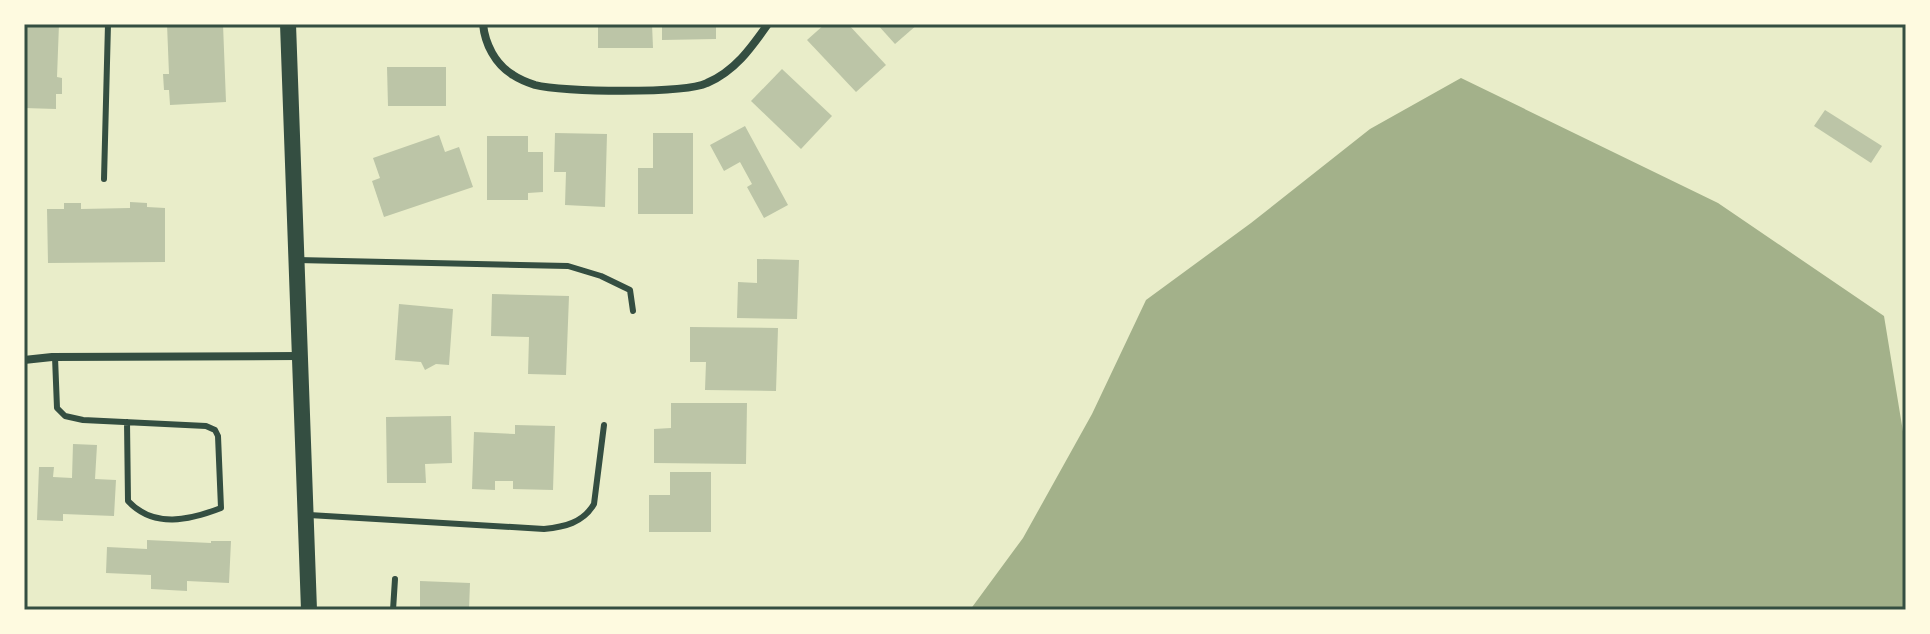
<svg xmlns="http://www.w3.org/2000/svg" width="1930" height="634" viewBox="0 0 1930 634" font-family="'Titillium Web',sans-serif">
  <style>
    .water { fill: #a3b18a }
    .building { fill: #bcc5a7 }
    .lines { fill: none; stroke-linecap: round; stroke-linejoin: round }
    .service { stroke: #344e41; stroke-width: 6 }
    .minor { stroke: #344e41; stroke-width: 8 }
    .secondary { stroke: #344e41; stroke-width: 16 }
    .neatline { fill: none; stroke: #344e41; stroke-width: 3 }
  </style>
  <rect width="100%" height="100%" fill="#e9edc9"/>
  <path class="water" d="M1461,78L1718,203L1884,316L1906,450V610H970L1023,538L1092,414L1146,300L1251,223L1370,129Z"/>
  <g class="building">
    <path d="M24,24H59L57,77L62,78V94H56V109L24,108Z"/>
    <path d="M167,24H223L226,102L170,105L169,90H164L163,74H169Z"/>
    <path d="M598,24H652L653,48H598Z"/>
    <path d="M662,24H716V39L662,40Z"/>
    <path d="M825,24H848L886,65L856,92L807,40Z"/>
    <path d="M877,24H918L895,44Z"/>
    <path d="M387,67H446V106H388Z"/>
    <path d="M782,69L832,116L801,149L751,101Z"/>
    <path d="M1825,110L1882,146L1871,163L1814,126Z"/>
    <path d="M745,126L788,205L764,218L747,187L752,184L740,162L724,171L710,145Z"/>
    <path d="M555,133L607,134L605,207L565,205L566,172H554Z"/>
    <path d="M653,133H693V214H638V168H653Z"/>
    <path d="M439,135L445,152L459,147L473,187L384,217L372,181L380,178L373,158Z"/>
    <path d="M487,136H528V152H543V192L528,193V200H487Z"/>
    <path d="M130,202L147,203V207L165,208V262L48,263L47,209H64V203H81V209L130,208Z"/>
    <path d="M757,259L799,260L797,319L737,318L738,282L757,283Z"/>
    <path d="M492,294L569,296L566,375L528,374L529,337L491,336Z"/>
    <path d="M399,304L453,309L449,365L436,364L425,370L421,362L395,360Z"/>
    <path d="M690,327L778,328L776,391L705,390L706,362H690Z"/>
    <path d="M671,403H747L746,464L654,463V429L671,428Z"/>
    <path d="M451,416L452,463L425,464L426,483H387L386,417Z"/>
    <path d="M515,425L555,426L553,490L513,489V481H495V490L472,489L474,432L515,434Z"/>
    <path d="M73,444L97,445L95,479L116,480L114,516L63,514V521L37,520L39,467H54L53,477L72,478Z"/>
    <path d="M670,472H711V532H649V495H670Z"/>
    <path d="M147,540L211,543V541H231L229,583L187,581V591L151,589V575L106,573L107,547L147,549Z"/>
    <path d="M420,581L470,583L469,610H411V607H420Z"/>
  </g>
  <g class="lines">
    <g class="service">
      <path d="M104,179L108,24"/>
      <path d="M297,260L568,266L601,276L630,290L633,311"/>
      <path d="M55,357L57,408L65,416L83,420L206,426L215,430L218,436L221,508C190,520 154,529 128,501L127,422"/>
      <path d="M309,515L544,529C564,527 583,523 594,504L604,425"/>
      <path d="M393,610L395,579"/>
    </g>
    <g class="minor">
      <path d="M483,24C485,44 495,64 513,75C519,79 529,83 535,85C562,92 684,94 707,83C735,71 751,48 768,24"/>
      <path d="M24,360L52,357L299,356"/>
    </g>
    <path class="secondary" d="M288,24L309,610"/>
  </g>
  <rect width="1930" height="634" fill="none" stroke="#fefae0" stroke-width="52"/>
  <rect x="26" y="26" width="1878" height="582" class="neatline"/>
</svg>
